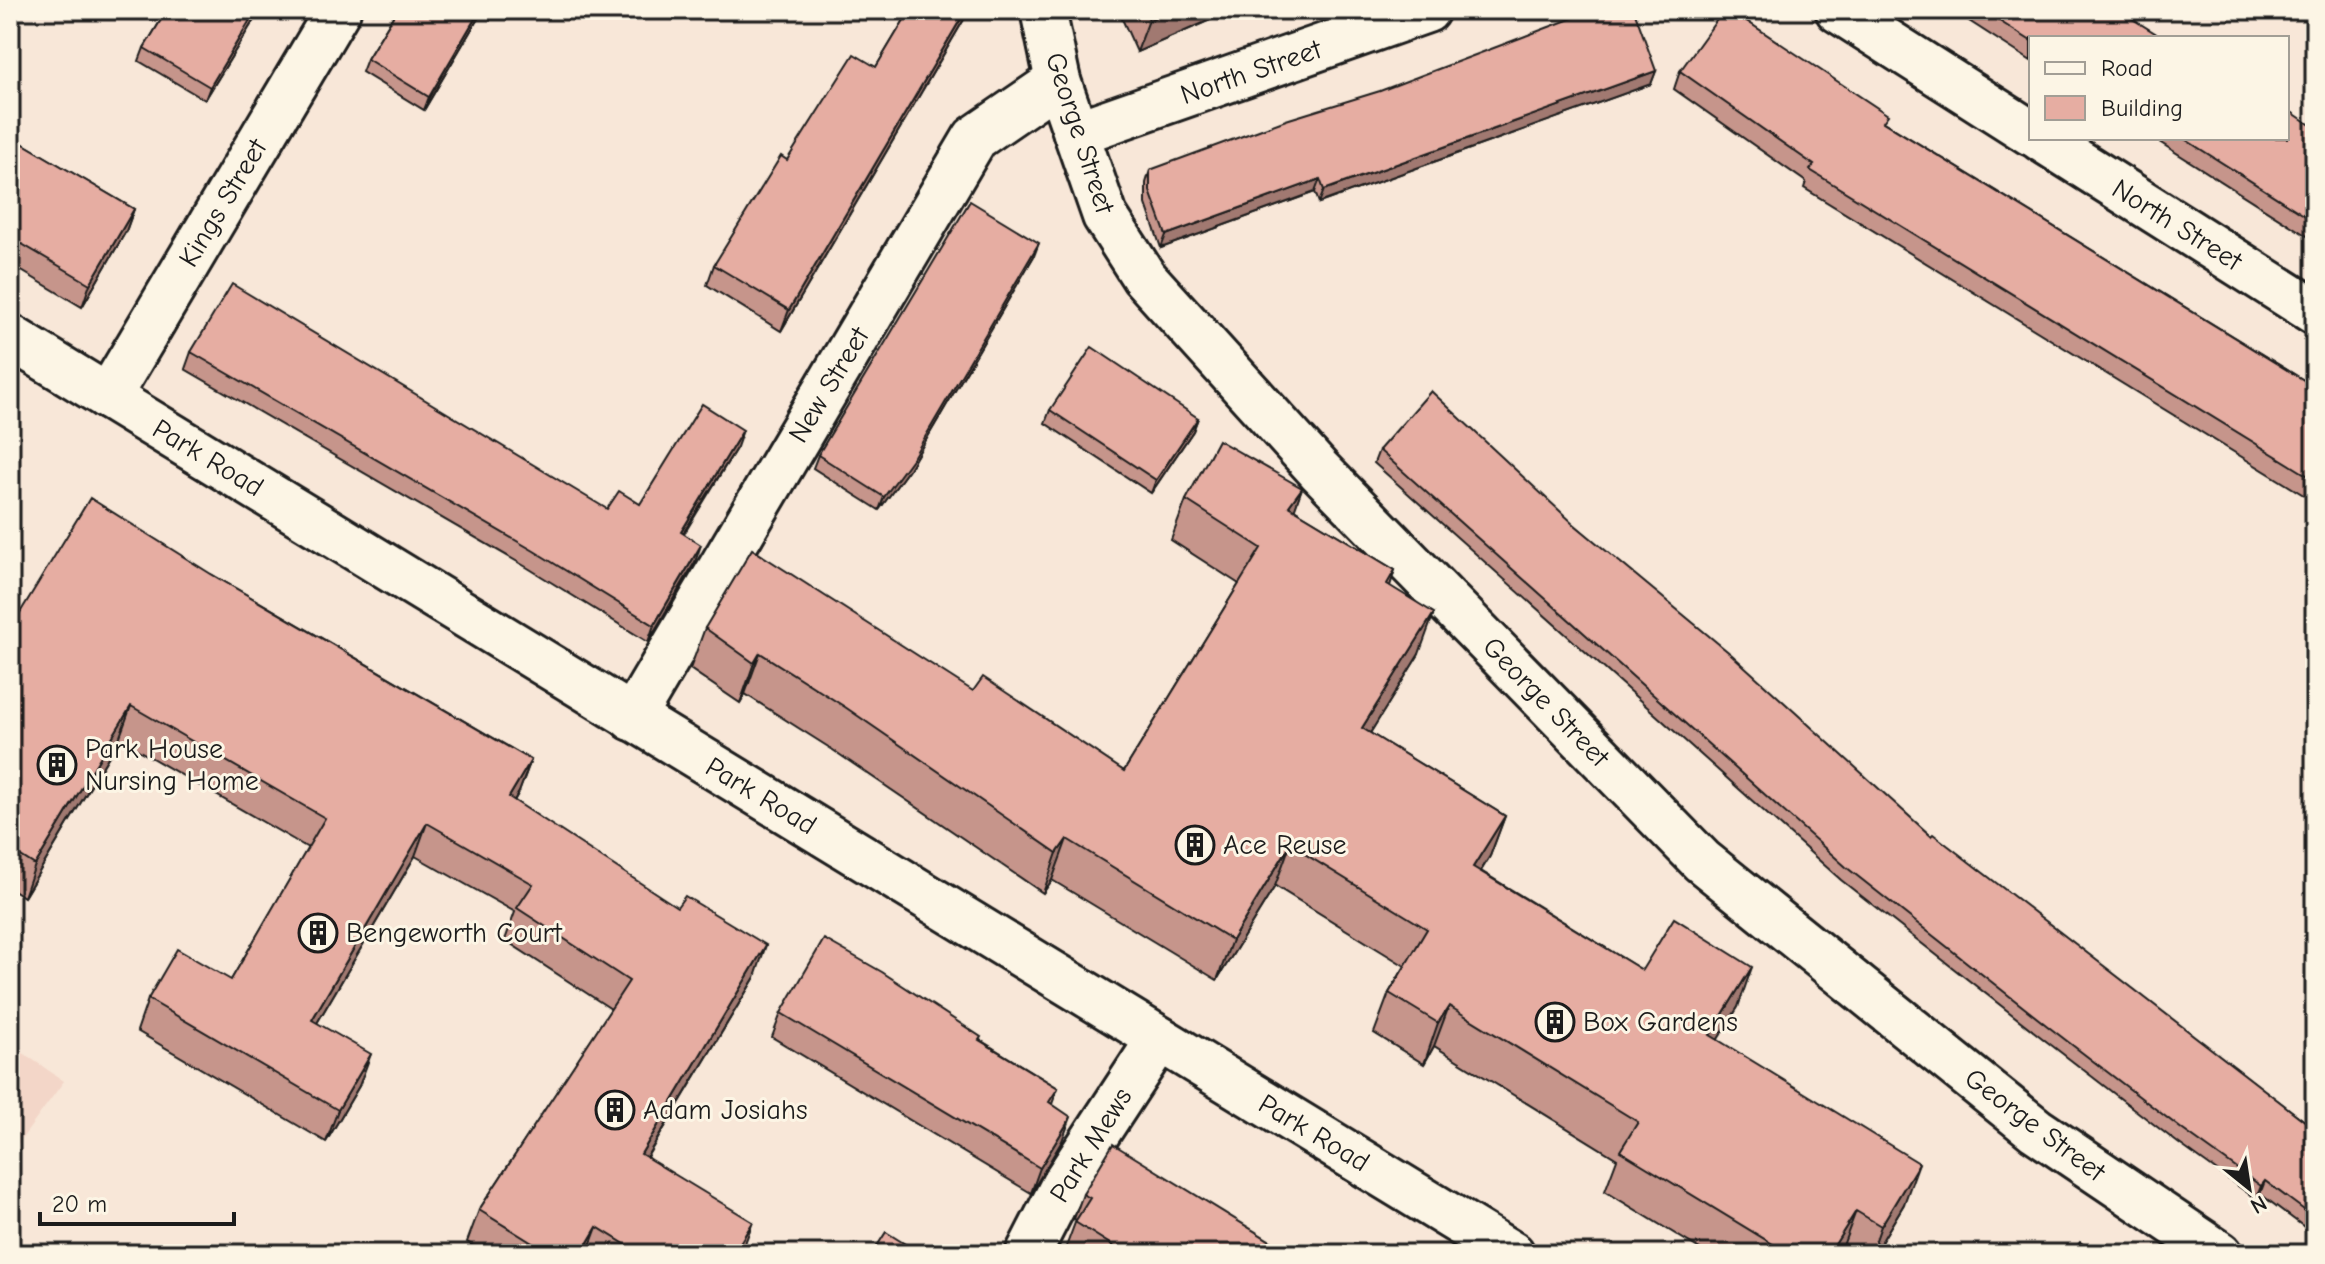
<svg xmlns="http://www.w3.org/2000/svg" width="2325" height="1264" viewBox="0 0 2325 1264" font-family="'Comic Neue',sans-serif">
  <style>
    .built { fill: #f3d6c8 }
    .lines { fill: none; stroke-linecap: round; stroke-linejoin: round }
    .street-casing { stroke: #1c1c1c; stroke-width: 50 }
    .street { stroke: #fcf5e5; stroke-width: 44 }
    .wall { fill: #c6958b; stroke: #1c1c1c; stroke-width: 2 }
    .shaded-wall { fill: #a17971; stroke: #1c1c1c; stroke-width: 2 }
    .building { fill: #e6ada2; stroke: #1c1c1c; stroke-width: 2 }
    .labels { text-anchor: middle; dominant-baseline: central; stroke-width: 6; stroke-linejoin: round; paint-order: stroke }
    .street-label { font-size: 28px; fill: #1c1c1c; stroke: #fcf5e5 }
    .poi-label { font-size: 28px; fill: #1c1c1c; stroke: #fcf5e5; text-anchor: start }
  </style>
  <rect width="100%" height="100%" fill="#f8e7d8"/>
  <filter id="ink" filterUnits="userSpaceOnUse"><feTurbulence type="fractalNoise" baseFrequency=".0125" numOctaves="2"/><feDisplacementMap in="SourceGraphic" scale="16" xChannelSelector="R" yChannelSelector="G"/><feConvolveMatrix kernelMatrix="1 2 1 2 8 2 1 2 1" color-interpolation-filters="sRGB"/></filter>
  <g filter="url(#ink)">
    <path class="built" d="M10,1044L64,1081L10,1155Z"/>
    <g class="lines">
      <defs>
        <g id="street">
          <path d="M1043,10L1058,81L1105,216L1144,277L1319,470L1702,861L2036,1130L2220,1254"/>
          <path d="M1838,10L2031,133"/>
          <path d="M1076,133L1427,10"/>
          <path d="M2040,138L2315,312"/>
          <path d="M10,337L1512,1254"/>
          <path d="M108,397L338,10"/>
          <path d="M632,718L975,138L1058,81"/>
          <path d="M1028,1254L1064,1184L1159,1039"/>
        </g>
      </defs>
      <use href="#street" class="street-casing"/>
      <use href="#street" class="street"/>
    </g>
    <g class="wall">
      <path d="M167,10H260L205,100L139,61L144,48Z"/>
      <path d="M397,10H483L424,110L362,72L367,59Z"/>
      <path d="M910,10H969L966,16L781,331L707,285L714,265L876,67Z"/>
      <path d="M1118,10H1233L1137,52Z"/>
      <path d="M1952,10H2118L2031,38V61Z"/>
      <path d="M1656,71L1651,84L1319,203L1315,192L1161,248L1146,204V183L1150,170Z"/>
      <path d="M1680,71L1885,123L2315,387V502L1804,188L1806,182L1674,89Z"/>
      <path d="M2315,128V241L2153,138H2287Z"/>
      <path d="M10,136L134,209L126,231L82,307L10,264Z"/>
      <path d="M1034,256L909,469L879,510L813,468L818,455Z"/>
      <path d="M191,352L607,509L640,504L737,447L684,534L695,562L648,642L528,568L185,369Z"/>
      <path d="M1050,410L1198,418L1193,431L1151,493L1045,423Z"/>
      <path d="M1379,450L1575,525L1931,836L2315,1129V1235L2260,1194L2256,1199L2178,1143L2046,1041L1841,880L1374,463Z"/>
      <path d="M1302,488L1294,509L1395,570L1390,586L1419,654L1370,733L1505,816L1490,856L1481,871L1642,970L1738,1007L1717,1040L1904,1204L1874,1254H1845L1841,1251L1839,1254H1708L1605,1191L1617,1159L1434,1046L1424,1064L1374,1033L1389,993L1405,966L1275,886L1217,980L1052,880L1043,893L830,748L745,694L740,703L690,669L705,628L973,691L1124,771L1239,584L1171,540L1186,500Z"/>
      <path d="M211,574L531,760L519,792L514,801L755,977L647,1157L741,1254H487L467,1242L479,1210L611,1009L505,940L515,912L415,856L317,1023L359,1086L326,1142L137,1031L148,999L231,980L308,848L119,739L24,897L10,888V629Z"/>
      <path d="M781,1013L980,1040L1058,1088L1052,1104L1062,1141L1031,1193L772,1037Z"/>
      <path d="M1083,1194L1292,1254H1077L1066,1247L1076,1220L1074,1219Z"/>
    </g>
    <g class="shaded-wall">
      <path d="M256,10H260L205,100L210,87Z"/>
      <path d="M480,10H483L424,110L429,97Z"/>
      <path d="M966,10H969L966,16L781,331L789,310Z"/>
      <path d="M1171,10H1233L1137,52L1149,20Z"/>
      <path d="M1656,71L1651,84L1319,203L1324,190Z"/>
      <path d="M1320,179L1315,192L1161,248L1166,235Z"/>
      <path d="M134,209L126,231L82,307L90,284Z"/>
      <path d="M1039,243L1034,256L909,469L879,510L884,497Z"/>
      <path d="M1198,418L1193,431L1151,493L1156,480Z"/>
      <path d="M743,430L737,447L674,548L681,532Z"/>
      <path d="M1302,488L1288,528L1289,506Z"/>
      <path d="M701,545L695,562L648,642L654,625Z"/>
      <path d="M1434,613L1419,654L1348,769L1362,728Z"/>
      <path d="M760,653L745,694L740,703L754,663Z"/>
      <path d="M131,706L119,739L24,897L35,865Z"/>
      <path d="M531,760L519,792L497,829L509,797Z"/>
      <path d="M1505,816L1490,856L1458,907L1473,867Z"/>
      <path d="M427,823L415,856L300,1052L312,1020Z"/>
      <path d="M1067,839L1052,880L1043,893L1057,853Z"/>
      <path d="M1290,845L1275,886L1217,980L1232,940Z"/>
      <path d="M766,945L755,977L629,1186L641,1154Z"/>
      <path d="M1752,967L1738,1007L1695,1076L1710,1035Z"/>
      <path d="M1449,1006L1434,1046L1424,1064L1438,1023Z"/>
      <path d="M371,1054L359,1086L326,1142L338,1110Z"/>
      <path d="M1071,1117L1062,1141L1031,1193L1040,1168Z"/>
      <path d="M1919,1163L1904,1204L1874,1254H1871L1881,1226Z"/>
      <path d="M2265,1181L2260,1194L2256,1199L2261,1186Z"/>
      <path d="M1856,1211L1841,1251L1839,1254H1829Z"/>
      <path d="M753,1222L741,1254H733Z"/>
      <path d="M597,1227L587,1254H581Z"/>
    </g>
    <g class="building">
      <path d="M167,10H256L210,87L144,48Z"/>
      <path d="M397,10H480L429,97L367,59Z"/>
      <path d="M910,10H966L789,310L714,265L781,156L787,160L854,54L876,67Z"/>
      <path d="M1145,10H1171L1149,20Z"/>
      <path d="M1594,10H1634L1656,71L1324,190L1320,179L1166,235L1150,191V170L1286,120L1380,91Z"/>
      <path d="M1724,10H1730L1888,115L1883,122L2315,387V480L1810,170L1814,165L1680,71Z"/>
      <path d="M1982,10H2118L2163,38H2031V41Z"/>
      <path d="M2287,109L2315,128V222L2183,138H2287Z"/>
      <path d="M10,136L134,209L90,284L10,237Z"/>
      <path d="M970,201L1039,243L914,456L884,497L818,455Z"/>
      <path d="M232,284L607,509L619,491L640,504L702,404L743,430L681,532L701,545L654,625L534,551L191,352Z"/>
      <path d="M1092,347L1198,418L1156,480L1050,410Z"/>
      <path d="M1431,391L1575,525L1732,655L1931,836L1933,834L2315,1129V1218L2265,1181L2261,1186L2183,1130L2050,1028L1846,867L1379,450Z"/>
      <path d="M1218,440L1302,488L1289,506L1395,570L1387,584L1434,613L1362,728L1505,816L1473,867L1642,970L1674,918L1752,967L1710,1035L1919,1163L1881,1226L1856,1211L1829,1254H1789L1620,1151L1638,1122L1449,1006L1438,1023L1389,993L1427,929L1290,845L1232,940L1067,839L1057,853L845,707L760,653L754,663L705,628L752,549L973,691L983,677L1124,771L1261,548L1186,500Z"/>
      <path d="M90,498L211,574L531,760L509,797L677,907L685,896L766,945L641,1154L753,1222L733,1254H641L597,1227L581,1254H550L479,1210L629,981L517,908L533,884L427,823L312,1020L371,1054L338,1110L148,999L177,949L231,980L325,818L131,706L35,865L10,849V629Z"/>
      <path d="M824,939L882,972L981,1037L979,1040L1058,1088L1049,1102L1071,1117L1040,1168L781,1013Z"/>
      <path d="M1113,1144L1285,1250L1292,1254H1126L1075,1222L1090,1198L1083,1194Z"/>
      <path d="M886,1232L921,1254H872Z"/>
      <path d="M2080,1242L2099,1254H2072Z"/>
    </g>
  </g>
  <defs>
    <symbol id="building-ring" viewBox="-11 -11 22 22"><circle r="9.5" fill="#fcf5e5" stroke="#1c1c1c" stroke-width="1.5"/><path d="M-4-6H4V6H1V3H-1V6H-4ZM-2.5-4.3h1.7v1.8h-1.7ZM.8-4.3h1.7v1.8H.8ZM-2.5-1h1.7V.8h-1.7ZM.8-1h1.7V.8H.8Z" fill="#1c1c1c"/></symbol>
  </defs>
  <g fill-rule="evenodd">
    <use href="#building-ring" x="35" y="743" width="44" height="44"/>
    <use href="#building-ring" x="1173" y="823" width="44" height="44"/>
    <use href="#building-ring" x="296" y="911" width="44" height="44"/>
    <use href="#building-ring" x="1533" y="1000" width="44" height="44"/>
    <use href="#building-ring" x="593" y="1088" width="44" height="44"/>
  </g>
  <g class="labels">
    <g class="street-label">
      <text transform="translate(1251 72) rotate(-19)">North Street</text>
      <text transform="translate(1080 133) rotate(72)">George Street</text>
      <text transform="translate(223 203) rotate(-59)">Kings Street</text>
      <text transform="translate(2177 225) rotate(32)">North Street</text>
      <text transform="translate(829 385) rotate(-59)">New Street</text>
      <text transform="translate(208 458) rotate(31)">Park Road</text>
      <text transform="translate(1546 702) rotate(46)">George Street</text>
      <text transform="translate(761 796) rotate(31)">Park Road</text>
      <text transform="translate(2035 1125) rotate(37)">George Street</text>
      <text transform="translate(1314 1133) rotate(31)">Park Road</text>
      <text transform="translate(1091 1145) rotate(-58)">Park Mews</text>
    </g>
    <g class="poi-label">
      <text x="85" y="749">Park House<tspan x="85" dy="32">Nursing Home</tspan></text>
      <text x="1223" y="845">Ace Reuse</text>
      <text x="346" y="933">Bengeworth Court</text>
      <text x="1583" y="1022">Box Gardens</text>
      <text x="643" y="1110">Adam Josiahs</text>
    </g>
  </g>
  <rect width="2325" height="1264" fill="none" stroke="#fcf5e5" stroke-width="40"/>
  <rect x="20" y="20" width="2285" height="1224" fill="none" stroke="#1c1c1c" stroke-width="3" filter="url(#ink)"/>
  <rect x="2029" y="36" width="260" height="104" fill="#fcf5e5" stroke="#a29e95" stroke-width="2"/>
  <rect x="2045" y="62" width="40" height="12" fill="#fcf5e5" stroke="#a29e95" stroke-width="2"/>
  <text x="2101" y="76" font-size="24" fill="#1c1c1c">Road</text>
  <rect x="2045" y="96" width="40" height="24" fill="#e6ada2" stroke="#a29e95" stroke-width="2"/>
  <text x="2101" y="116" font-size="24" fill="#1c1c1c">Building</text>
  <g transform="translate(2249 1188) rotate(150)" stroke="#fcf5e5" stroke-width="6" paint-order="stroke">
  <path d="M0-6L14 30L0 20L-14 30Z" fill="#1c1c1c"/>
  <text y="-12" font-size="22" font-weight="bold" text-anchor="middle" fill="#1c1c1c">N</text>
  </g>
  <path d="M40 1212v12h194v-12" fill="none" stroke="#1c1c1c" stroke-width="4"/>
  <text x="52" y="1212" font-size="24" fill="#1c1c1c" stroke="#fcf5e5" stroke-width="6" paint-order="stroke">20 m</text>
</svg>
